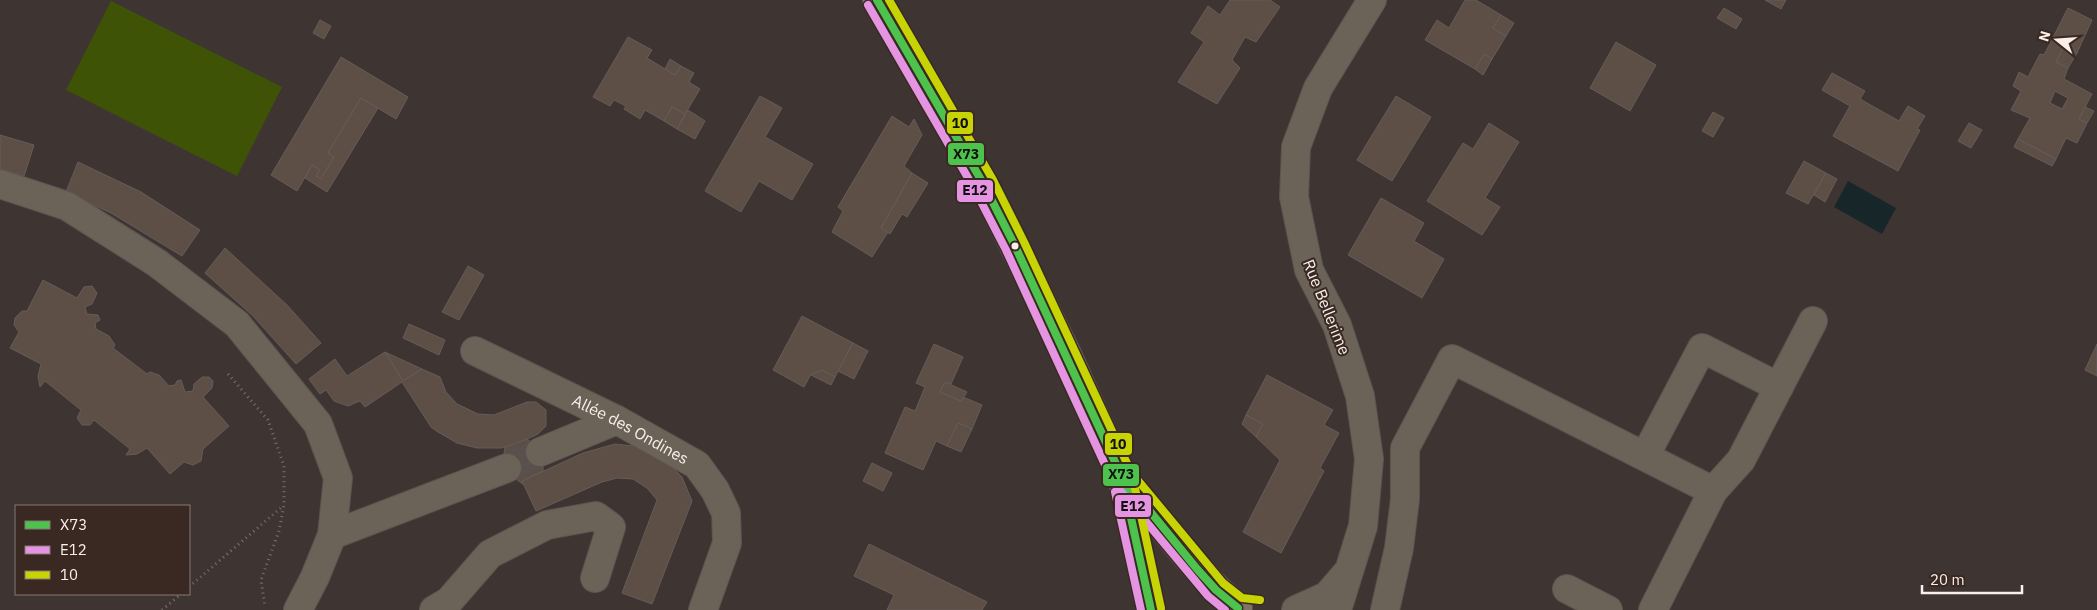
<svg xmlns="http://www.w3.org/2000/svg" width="2097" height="610" viewBox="0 0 2097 610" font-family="'IBM Plex Sans',sans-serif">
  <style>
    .green { fill: #3f5307 }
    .water { fill: #162629 }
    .building { fill: #5d4e46; stroke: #655d5a; fill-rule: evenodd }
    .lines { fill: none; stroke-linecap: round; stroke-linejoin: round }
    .minor-tunnel { stroke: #5a514e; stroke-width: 28; stroke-dasharray: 28 14; stroke-linecap: butt }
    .minor-casing { stroke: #5b5450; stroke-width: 30 }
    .major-casing { stroke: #5b5450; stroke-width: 30 }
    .path { stroke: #7a726c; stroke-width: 3; stroke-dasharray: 1 4; stroke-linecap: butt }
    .minor { stroke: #6b6358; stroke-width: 28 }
    .major { stroke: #7f7364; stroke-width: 28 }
    .bus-1-casing { stroke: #392922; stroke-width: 11 }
    .bus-2-casing { stroke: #392922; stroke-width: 11 }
    .bus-3-casing { stroke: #392922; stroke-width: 11 }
    .bus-1 { stroke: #4dc24d; stroke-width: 8 }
    .bus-2 { stroke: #e594e2; stroke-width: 8 }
    .bus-3 { stroke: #c7d304; stroke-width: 8 }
    .bus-dot { fill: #faefea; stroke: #392922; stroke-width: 2 }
    .labels { text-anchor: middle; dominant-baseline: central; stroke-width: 4; stroke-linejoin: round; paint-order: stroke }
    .street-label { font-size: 16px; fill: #faefea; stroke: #392922 }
    .line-badge { stroke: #392922; stroke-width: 2 }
    .pale-badge-label { font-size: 14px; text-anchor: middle; font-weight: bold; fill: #111 }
  </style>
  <rect width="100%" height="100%" fill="#3e3532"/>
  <path class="green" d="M111,1L282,87L237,176L66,90Z"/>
  <path class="water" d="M1848,181L1896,208L1882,234L1834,207Z"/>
  <g class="building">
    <path d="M1230,0H1270L1280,7L1256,42L1245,37L1232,60L1240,68L1217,104L1178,82L1204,42L1191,33L1208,6L1220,15Z"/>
    <path d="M1465,0H1476L1501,15L1493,28L1506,36L1492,59L1484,54L1475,69L1425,40L1437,20L1449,28Z"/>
    <path d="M1765,0H1786L1781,9Z"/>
    <path d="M1724,8L1742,19L1736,29L1717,18Z"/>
    <path d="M2068,8L2092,20L2077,53L2064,46L2056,62L2068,68L2064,79L2092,94L2079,119L2087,123L2077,143L2066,138L2056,159L2018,139L2030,118L2011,110L2021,91L2013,86L2019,72L2028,77L2040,54L2044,55ZM2055,91L2068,98L2062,109L2050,103Z"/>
    <path d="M1501,15L1514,23L1506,36L1493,28Z"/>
    <path d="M320,20L331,26L324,39L313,33Z"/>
    <path d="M628,37L652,50L647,58L675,75L681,66L694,73L689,82L700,89L685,114L672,107L664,121L645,110L640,119L624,109L626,106L614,100L610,106L593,97Z"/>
    <path d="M1616,42L1656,65L1630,111L1590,88Z"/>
    <path d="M2064,46L2077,53L2068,68L2056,62Z"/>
    <path d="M1484,54L1492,59L1483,75L1475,69Z"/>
    <path d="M341,57L408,97L396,119L361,98L328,153L334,157L321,179L316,176L320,170L312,165L297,191L271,175Z"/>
    <path d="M670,59L681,66L675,75L665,69Z"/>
    <path d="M1832,73L1865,91L1860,99L1899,121L1908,106L1925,116L1917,129L1920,130L1898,171L1833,136L1850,106L1822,90Z"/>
    <path d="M760,96L782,108L765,137L813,164L792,200L759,181L741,212L705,191Z"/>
    <path d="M1396,96L1431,117L1392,181L1357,160Z"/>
    <path d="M361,98L378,108L327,192L305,178L312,165L320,170L316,176L321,179L334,157L328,153Z"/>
    <path d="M672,107L685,114L677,129L664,121Z"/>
    <path d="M2085,107L2094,111L2087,123L2079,119Z"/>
    <path d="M688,110L705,121L695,139L677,129Z"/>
    <path d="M1713,112L1724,118L1713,137L1702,131Z"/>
    <path d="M892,116L909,127L914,119L922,135L904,166L912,173L881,228L888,232L872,257L832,232L843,211L838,207Z"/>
    <path d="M1489,123L1519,142L1485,198L1500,207L1482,235L1427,201L1463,143L1473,149Z"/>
    <path d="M1969,123L1982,130L1971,148L1958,141Z"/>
    <path d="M0,135L34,145L24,176L0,169Z"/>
    <path d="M2018,139L2056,159L2052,166L2014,147Z"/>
    <path d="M1804,161L1826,173L1808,204L1786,193Z"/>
    <path d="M78,162L141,192L200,230L182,256L111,213L66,192Z"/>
    <path d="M912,173L928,183L907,217L902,214L890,234L881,228Z"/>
    <path d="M1826,173L1837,179L1825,202L1814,195Z"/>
    <path d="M1381,198L1424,223L1414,241L1444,259L1422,298L1348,255Z"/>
    <path d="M225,248L287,305L321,343L296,364L253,316L205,273Z"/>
    <path d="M468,266L484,275L459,320L442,312Z"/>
    <path d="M43,280L77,298L84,287L92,286L97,293L92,304L85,307L87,314L98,315L100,320L95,323L96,329L109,336L115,345L113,348L147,374L150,372L159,375L169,386L175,385L177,381L181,380L185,392L193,391L194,384L202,377H209L213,381L212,388L203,397L229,426L203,449L201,461L193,465L184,462L170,474L147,448L137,454L126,455L130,449L94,420L90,425H82L77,418L81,410L45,381L40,387L38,376L41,364L10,348L19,332L14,325L15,318L22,311H27Z"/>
    <path d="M802,316L853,343L835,377L822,370L811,374L804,387L773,370Z"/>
    <path d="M409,324L445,340L439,355L403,338Z"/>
    <path d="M853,343L868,351L854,379L838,371Z"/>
    <path d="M934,344L963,357L951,384L945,382L940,392L961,401L963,397L982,405L972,429L958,423L947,446L936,441L923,470L885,453L905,407L915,411L925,387L916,383Z"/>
    <path d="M2097,344V376L2085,370Z"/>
    <path d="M385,352L422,369L403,381Z"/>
    <path d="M385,352L403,381L422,369L440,377L446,392L457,404L478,414L494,415L527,402H536L546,410V426L538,434L516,444L501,448H477L457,443L438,432L431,427L402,382L365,407L360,401L348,406L334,401L326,390L320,394L309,379L335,359L347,376Z"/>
    <path d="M822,370L835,377L831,385L811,375Z"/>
    <path d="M1267,375L1333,410L1324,425L1339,433L1320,468L1324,471L1281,553L1243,532L1280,460L1256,437L1263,424L1246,415Z"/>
    <path d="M945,382L967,392L961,401L940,392Z"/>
    <path d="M1246,415L1263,424L1256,437L1242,424Z"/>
    <path d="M958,423L972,429L961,452L947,446Z"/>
    <path d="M527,439L532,443L543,464V471L522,481L524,485L513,477L506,466L504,453L505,447Z"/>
    <path d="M615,444L641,447L663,458L682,477L692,501L652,604L622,593L657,500L647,488L633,479L617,478L602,482L536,511L522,481L583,453Z"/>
    <path d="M872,463L892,473L883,491L863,481Z"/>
    <path d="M869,544L987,602L982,610H887L894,595L854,576Z"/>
  </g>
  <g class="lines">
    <path class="minor-tunnel" d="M507,468L540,452"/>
    <defs>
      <g id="minor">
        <path d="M0,184L67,206L157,263L237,324L318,424L338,478L332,535L315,577L298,610"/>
        <path id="s1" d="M475,351L617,420L697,465L715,490L726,513L727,543L703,610"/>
        <path d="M540,452L617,420"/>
        <path d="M1645,456L1702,348L1779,387"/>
        <path d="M1713,491L1741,460L1813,321"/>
        <path d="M332,535L507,468"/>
        <path d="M1567,589L1608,610"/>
        <path d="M434,610L449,601L490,554L547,525L596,516L611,527L595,578"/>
        <path d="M1296,610L1327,596L1346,574"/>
        <path d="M1337,610L1363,526L1369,459L1360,396L1337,325L1309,270L1294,197L1296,147L1318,88L1372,0"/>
        <path d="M1385,610L1399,548L1405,499V448L1452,359L1713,491L1653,610"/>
      </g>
      <g id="major">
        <path d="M877,0L984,185L1067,354L1122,477L1151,610"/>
        <path d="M1126,482C1162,525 1195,572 1238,608"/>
      </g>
    </defs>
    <use href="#minor" class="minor-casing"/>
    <use href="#major" class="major-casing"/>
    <g class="path">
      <path d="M228,374L268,420L284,466V505L279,531L261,580L265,607"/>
      <path d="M189,587L283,506"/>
      <path d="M162,610L181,594"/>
    </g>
    <use href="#minor" class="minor"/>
    <use href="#major" class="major"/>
    <defs>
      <g id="bus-1">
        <path d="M877,0L984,185L1015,246L1122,477L1197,569L1216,590L1238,608"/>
        <path d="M1125,490L1151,610"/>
      </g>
      <g id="bus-2">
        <path d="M868,5L975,190L1006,250L1113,482L1208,596L1225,610"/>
        <path d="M1115,492L1141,610"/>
      </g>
      <g id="bus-3">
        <path d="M889,0L993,180L1024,242L1131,472L1223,583L1242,598L1260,600"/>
        <path d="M1135,488L1161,608"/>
      </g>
    </defs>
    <use href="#bus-1" class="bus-1-casing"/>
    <use href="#bus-2" class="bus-2-casing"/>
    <use href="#bus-3" class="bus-3-casing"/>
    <use href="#bus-1" class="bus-1"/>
    <use href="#bus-2" class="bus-2"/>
    <use href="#bus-3" class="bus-3"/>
  </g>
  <circle class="bus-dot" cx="1015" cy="246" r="4.5"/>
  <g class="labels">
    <g class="street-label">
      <text transform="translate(1327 307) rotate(68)">Rue Bellerime</text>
      <text stroke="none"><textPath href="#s1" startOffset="174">Allée des Ondines</textPath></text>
    </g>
  </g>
  <g class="line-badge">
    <rect x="946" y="111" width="28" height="24" rx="5" fill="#c7d304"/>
    <rect x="947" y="142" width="38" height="24" rx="5" fill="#4dc24d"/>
    <rect x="956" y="179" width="38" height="24" rx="5" fill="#e594e2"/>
    <rect x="1104" y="432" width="29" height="24" rx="5" fill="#c7d304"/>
    <rect x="1102" y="463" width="38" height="24" rx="5" fill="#4dc24d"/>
    <rect x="1114" y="494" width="38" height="24" rx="5" fill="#e594e2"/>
  </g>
  <g class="pale-badge-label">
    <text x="960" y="128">10</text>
    <text x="966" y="159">X73</text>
    <text x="975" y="195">E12</text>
    <text x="1118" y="449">10</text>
    <text x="1121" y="479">X73</text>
    <text x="1133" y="511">E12</text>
  </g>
  <rect x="15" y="505" width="175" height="90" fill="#392922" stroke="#867872"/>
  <rect x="25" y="521" width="25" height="8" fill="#4dc24d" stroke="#867872"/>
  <text x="60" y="530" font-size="15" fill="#faefea">X73</text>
  <rect x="25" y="546" width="25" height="8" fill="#e594e2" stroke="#867872"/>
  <text x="60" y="555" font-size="15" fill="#faefea">E12</text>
  <rect x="25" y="571" width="25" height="8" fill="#c7d304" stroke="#867872"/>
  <text x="60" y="580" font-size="15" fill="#faefea">10</text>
  <g transform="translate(2057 40) rotate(287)" stroke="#392922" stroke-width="4" paint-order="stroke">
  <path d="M0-4L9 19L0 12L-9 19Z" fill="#faefea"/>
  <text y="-8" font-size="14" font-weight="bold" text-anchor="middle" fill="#faefea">N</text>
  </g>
  <path d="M1922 585v8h100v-8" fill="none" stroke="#faefea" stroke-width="2.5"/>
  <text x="1930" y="585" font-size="15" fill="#faefea" stroke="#392922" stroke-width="4" paint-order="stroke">20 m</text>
</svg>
